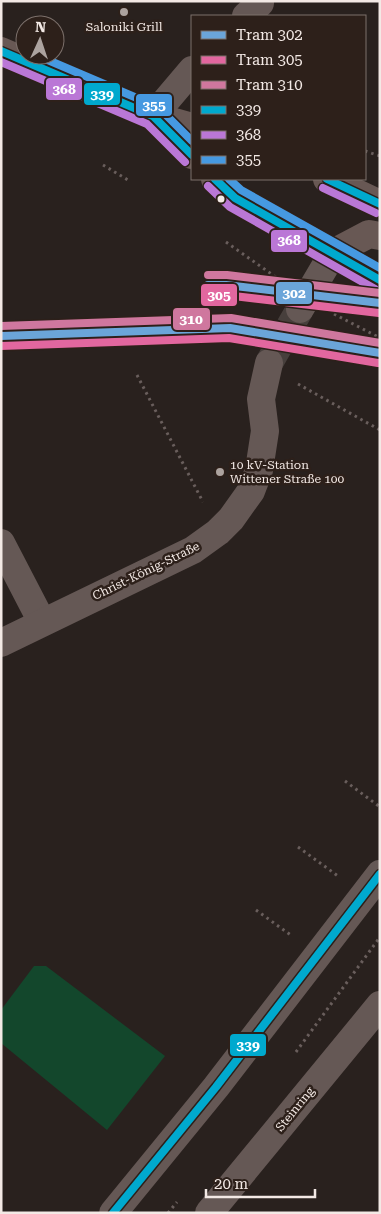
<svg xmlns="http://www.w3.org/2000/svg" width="381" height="1214" viewBox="0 0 381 1214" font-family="'Roboto Serif',serif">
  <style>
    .green { fill: #13472c }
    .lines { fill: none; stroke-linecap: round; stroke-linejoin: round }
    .minor-tunnel { stroke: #473f3c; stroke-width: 28; stroke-dasharray: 28 14; stroke-linecap: butt }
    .path { stroke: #695e5c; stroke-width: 3; stroke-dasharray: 2.5 4; stroke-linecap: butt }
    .minor { stroke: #655855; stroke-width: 28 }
    .major { stroke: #685854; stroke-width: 28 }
    .bus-1-casing { stroke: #2d201a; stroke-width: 11 }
    .bus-2-casing { stroke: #2d201a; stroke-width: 11 }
    .bus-3-casing { stroke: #2d201a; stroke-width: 11 }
    .bus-1 { stroke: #00a9ce; stroke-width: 8 }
    .bus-2 { stroke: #ba77d6; stroke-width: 8 }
    .bus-3 { stroke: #4699e1; stroke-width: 8 }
    .tram-1-casing { stroke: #2d201a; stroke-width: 11 }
    .tram-2-casing { stroke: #2d201a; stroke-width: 11 }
    .tram-3-casing { stroke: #2d201a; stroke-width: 11 }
    .tram-1 { stroke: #6ba5d9; stroke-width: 8 }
    .tram-2 { stroke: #e2679f; stroke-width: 8 }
    .tram-3 { stroke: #cf779e; stroke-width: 8 }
    .poi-dot { fill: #aca39f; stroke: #2d201a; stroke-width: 2 }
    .bus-dot { fill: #f3e9e5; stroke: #2d201a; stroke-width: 2 }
    .labels { text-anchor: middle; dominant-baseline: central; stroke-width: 5; stroke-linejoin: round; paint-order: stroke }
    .poi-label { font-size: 12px; fill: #f3e9e5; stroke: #2d201a }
    .street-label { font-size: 12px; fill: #f3e9e5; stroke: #2d201a }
    .line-badge { stroke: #2d201a; stroke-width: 2 }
    .badge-label { font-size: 14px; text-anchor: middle; font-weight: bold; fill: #fff }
  </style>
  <rect width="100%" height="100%" fill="#29211e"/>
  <path class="green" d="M34,966H46L165,1056L107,1130L1,1043V1010Z"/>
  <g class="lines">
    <path class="minor-tunnel" d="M269,363L300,309"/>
    <g class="path">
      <path d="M365,151L380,156"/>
      <path d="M103,165L128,180"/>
      <path d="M226,242L280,280"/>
      <path d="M334,314L380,338"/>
      <path d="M137,375L203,502"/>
      <path d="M298,384L380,430"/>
      <path d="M345,781L380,807"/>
      <path d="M298,847L338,876"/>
      <path d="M256,910L292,936"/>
      <path d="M296,1052L380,937"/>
      <path d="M168,1213L177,1202"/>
    </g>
    <g class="minor">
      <path d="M246,16L260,3"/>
      <path d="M153,116L192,70"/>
      <path d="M300,309L333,253"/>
      <path d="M1,543L42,622"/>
      <path d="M1,643L193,550L218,532L231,519L251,491L259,470L265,431L261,399L269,363"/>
      <path d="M113,1213L216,1087L380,874"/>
      <path d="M209,1213L380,1005"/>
    </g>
    <g class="major">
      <path d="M1,51L153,116L192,127"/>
      <path d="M154,117L192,155"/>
      <path d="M215,179L235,198L380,280"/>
      <path d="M327,179L380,204"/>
      <path d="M333,253L369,234L380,236"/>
    </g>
    <defs>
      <g id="bus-1">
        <path d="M1,51L153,116L192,155"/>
        <path d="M215,179L235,198L380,280"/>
        <path d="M327,179L380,204"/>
        <path d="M113,1213L216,1087L380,874"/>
      </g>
      <g id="bus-2">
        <path d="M1,62L147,124L185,162"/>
        <path d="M208,186L230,207L375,289"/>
        <path d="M323,188L376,213"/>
      </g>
      <g id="bus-3">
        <path d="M36,55L158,107L192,141"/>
        <path d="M229,179L241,190L380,268"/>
      </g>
    </defs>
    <use href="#bus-1" class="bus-1-casing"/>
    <use href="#bus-2" class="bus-2-casing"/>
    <use href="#bus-3" class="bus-3-casing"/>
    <use href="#bus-1" class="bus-1"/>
    <use href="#bus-2" class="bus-2"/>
    <use href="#bus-3" class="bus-3"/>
    <defs>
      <g id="tram-1">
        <path d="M208,285H226L380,303"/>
        <path d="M1,336L230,328L380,353"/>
      </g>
      <g id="tram-2">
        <path d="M208,295H225L379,313"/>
        <path d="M1,346L229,338L378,363"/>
      </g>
      <g id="tram-3">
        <path d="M208,275H227L380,293"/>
        <path d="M1,326L231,318L380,343"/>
      </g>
    </defs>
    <use href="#tram-1" class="tram-1-casing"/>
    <use href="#tram-2" class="tram-2-casing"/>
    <use href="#tram-3" class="tram-3-casing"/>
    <use href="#tram-1" class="tram-1"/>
    <use href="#tram-2" class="tram-2"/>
    <use href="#tram-3" class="tram-3"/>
  </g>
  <g class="poi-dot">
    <circle cx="124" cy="12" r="5"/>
    <circle cx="220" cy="472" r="5"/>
  </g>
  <circle class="bus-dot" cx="221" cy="199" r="4.5"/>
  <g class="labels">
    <g class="poi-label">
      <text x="124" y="27">Saloniki Grill</text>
      <text x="230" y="465" text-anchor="start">10 kV-Station<tspan x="230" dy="14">Wittener Straße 100</tspan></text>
    </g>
    <g class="street-label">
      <text transform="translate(146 571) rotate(-26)">Christ-König-Straße</text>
      <text transform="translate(295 1109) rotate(-51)">Steinring</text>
    </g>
  </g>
  <g class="line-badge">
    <rect x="45" y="77" width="38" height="24" rx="5" fill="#ba77d6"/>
    <rect x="83" y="82" width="38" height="24" rx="5" fill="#00a9ce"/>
    <rect x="135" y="93" width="38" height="24" rx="5" fill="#4699e1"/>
    <rect x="270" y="229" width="38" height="24" rx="5" fill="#ba77d6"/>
    <rect x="275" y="281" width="38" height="24" rx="5" fill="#6ba5d9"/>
    <rect x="200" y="283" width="38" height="24" rx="5" fill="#e2679f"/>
    <rect x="172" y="307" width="39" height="24" rx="5" fill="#cf779e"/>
    <rect x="229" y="1033" width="38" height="24" rx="5" fill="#00a9ce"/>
  </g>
  <g class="badge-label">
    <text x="64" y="94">368</text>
    <text x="102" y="99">339</text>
    <text x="154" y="110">355</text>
    <text x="289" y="245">368</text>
    <text x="294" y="298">302</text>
    <text x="219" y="300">305</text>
    <text x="191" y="324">310</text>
    <text x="248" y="1050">339</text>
  </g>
  <rect width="381" height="1214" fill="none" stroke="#f3e9e5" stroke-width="5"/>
  <rect x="191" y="15" width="175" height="165" fill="#2d201a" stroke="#7c706b"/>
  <rect x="201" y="31" width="25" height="8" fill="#6ba5d9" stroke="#7c706b"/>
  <text x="236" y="40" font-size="15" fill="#f3e9e5">Tram 302</text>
  <rect x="201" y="56" width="25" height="8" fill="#e2679f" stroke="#7c706b"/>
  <text x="236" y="65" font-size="15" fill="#f3e9e5">Tram 305</text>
  <rect x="201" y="81" width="25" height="8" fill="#cf779e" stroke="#7c706b"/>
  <text x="236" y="90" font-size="15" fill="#f3e9e5">Tram 310</text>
  <rect x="201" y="106" width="25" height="8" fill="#00a9ce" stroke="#7c706b"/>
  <text x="236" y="115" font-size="15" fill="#f3e9e5">339</text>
  <rect x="201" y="131" width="25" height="8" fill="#ba77d6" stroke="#7c706b"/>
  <text x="236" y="140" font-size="15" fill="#f3e9e5">368</text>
  <rect x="201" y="156" width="25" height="8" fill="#4699e1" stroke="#7c706b"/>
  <text x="236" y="165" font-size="15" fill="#f3e9e5">355</text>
  <g transform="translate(40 40) rotate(3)"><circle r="24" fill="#2d201a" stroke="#7c706b"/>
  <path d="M0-4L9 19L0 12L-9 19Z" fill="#aca39f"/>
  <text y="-8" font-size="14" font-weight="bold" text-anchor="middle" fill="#f3e9e5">N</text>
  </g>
  <path d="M206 1189v8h109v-8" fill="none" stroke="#f3e9e5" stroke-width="2.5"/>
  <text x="214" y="1189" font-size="15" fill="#f3e9e5" stroke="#2d201a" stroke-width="4" paint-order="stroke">20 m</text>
</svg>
